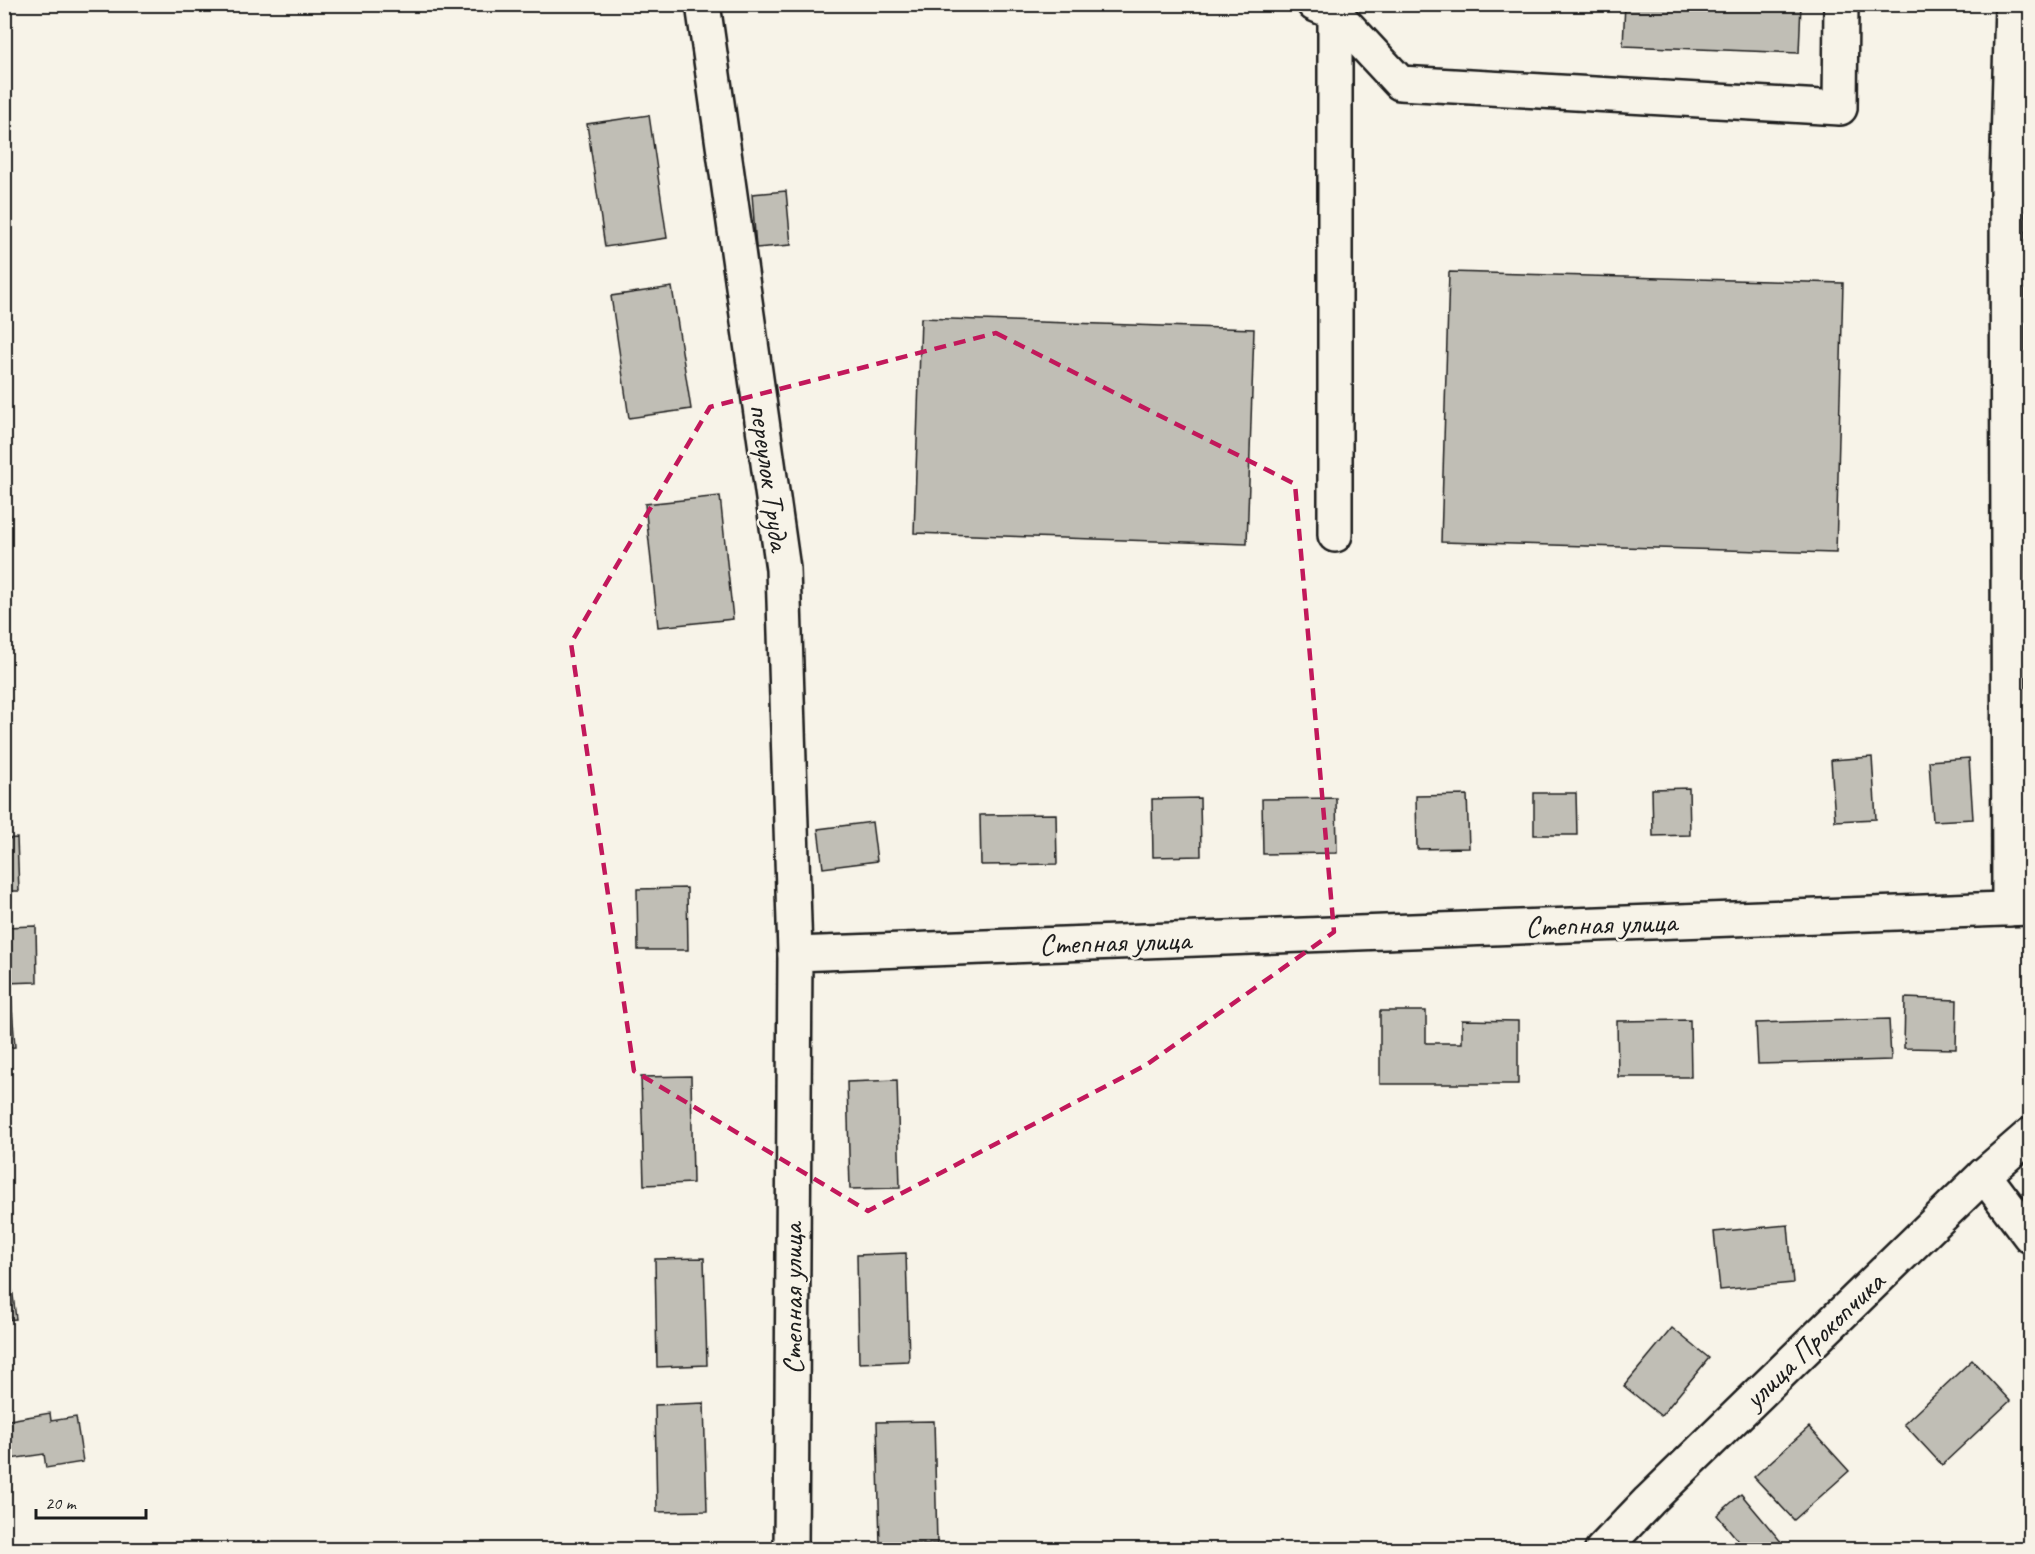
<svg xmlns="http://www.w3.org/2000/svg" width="2035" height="1554" viewBox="0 0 2035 1554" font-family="Caveat,sans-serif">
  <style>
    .building { fill: #c0beb5; stroke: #1c1c1c; stroke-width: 1.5 }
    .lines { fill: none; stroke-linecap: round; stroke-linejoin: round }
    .minor-casing { stroke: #1c1c1c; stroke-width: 38 }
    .minor { stroke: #f7f3e8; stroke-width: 33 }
    .marked { fill: none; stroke: #c2185b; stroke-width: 4.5; stroke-dasharray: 12 8; stroke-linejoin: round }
    .labels { text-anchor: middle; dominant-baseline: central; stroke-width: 5; stroke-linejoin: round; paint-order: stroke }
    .street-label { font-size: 30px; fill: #1c1c1c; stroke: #f7f3e8 }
  </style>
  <rect width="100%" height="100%" fill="#f7f3e8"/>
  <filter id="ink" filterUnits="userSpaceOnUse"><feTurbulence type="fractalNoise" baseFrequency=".0167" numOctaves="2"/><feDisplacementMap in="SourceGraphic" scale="12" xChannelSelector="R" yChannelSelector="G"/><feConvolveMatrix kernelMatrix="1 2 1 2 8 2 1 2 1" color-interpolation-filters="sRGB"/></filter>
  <g filter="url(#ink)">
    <g class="building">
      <path d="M1625,4H1801L1799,53L1623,46Z"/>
      <path d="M649,115L667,238L605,247L587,124Z"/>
      <path d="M786,191L791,245L756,248L752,194Z"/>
      <path d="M1449,272L1843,283L1836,553L1441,542Z"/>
      <path d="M672,287L691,409L629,418L611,296Z"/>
      <path d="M921,318L1254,329L1247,544L914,533Z"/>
      <rect x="2028" y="465" width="2" height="61"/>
      <path d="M720,496L733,619L658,627L645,504Z"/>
      <path d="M1872,757L1876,819L1835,821L1831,760Z"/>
      <path d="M1969,758L1973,819L1933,821L1929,761Z"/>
      <path d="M1689,788L1690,835L1653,836L1652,789Z"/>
      <path d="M1534,793H1576L1577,835H1534Z"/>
      <path d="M1467,795L1469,848L1417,849L1416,796Z"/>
      <path d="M1200,798L1201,856L1153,857L1152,799Z"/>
      <path d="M1336,798L1337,853L1263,854L1262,799Z"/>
      <path d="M1056,814L1057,864L981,865L980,815Z"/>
      <path d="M872,822L877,861L823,868L818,829Z"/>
      <path d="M17,838L19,891H4V839Z"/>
      <path d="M687,888L688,950H638L637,889Z"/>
      <path d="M36,926L37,982L4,983V927Z"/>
      <path d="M4,995H11L15,1047L4,1048Z"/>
      <path d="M1905,998L1957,1000L1956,1049L1904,1048Z"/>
      <path d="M1380,1011H1426V1043H1462V1020L1518,1021V1084H1380Z"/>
      <path d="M1889,1019L1891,1060L1758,1064L1756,1023Z"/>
      <path d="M1690,1020L1691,1077H1618L1617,1021Z"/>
      <path d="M691,1076L693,1183L644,1185L641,1077Z"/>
      <path d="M897,1080L900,1188L850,1189L847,1082Z"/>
      <path d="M4,1096L9,1155H4Z"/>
      <path d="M1788,1225L1793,1283L1720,1290L1714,1232Z"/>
      <path d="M906,1253L909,1361L859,1363L857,1255Z"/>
      <path d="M704,1258L707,1365L657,1367L655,1259Z"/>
      <path d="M10,1271L16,1319L4,1320V1272Z"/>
      <path d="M1672,1328L1709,1358L1661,1416L1624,1386Z"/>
      <path d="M1972,1360L2010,1401L1942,1465L1904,1424Z"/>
      <path d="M704,1403L707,1511L657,1512L655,1405Z"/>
      <path d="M50,1413L51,1421L76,1417L83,1462L46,1468L44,1454L4,1460V1421Z"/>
      <path d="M934,1421L937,1544L880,1545L877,1422Z"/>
      <path d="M1809,1427L1849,1471L1794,1520L1754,1477Z"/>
      <path d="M1741,1494L1788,1550H1746L1717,1515Z"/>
    </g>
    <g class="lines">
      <defs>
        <g id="minor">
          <path d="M703,4L783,569L795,954"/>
          <path d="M1314,4L1335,13L1400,83L1840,108L1841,4"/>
          <path d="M1335,535V13"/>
          <path d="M2009,909L2007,179L2012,4"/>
          <path d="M1984,1175L2030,1236"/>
          <path d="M791,1550L795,954L2030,908"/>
          <path d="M1602,1550L1649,1501L1984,1175L2030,1135"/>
        </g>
      </defs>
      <use href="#minor" class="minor-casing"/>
      <use href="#minor" class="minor"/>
    </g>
  </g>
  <path class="marked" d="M996,333L1295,484L1334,932L1146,1065L868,1211L634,1071L571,643L710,407Z"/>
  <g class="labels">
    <g class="street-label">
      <text transform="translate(770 477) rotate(82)">переулок Труда</text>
      <text transform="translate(1601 924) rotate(-2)">Степная улица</text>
      <text transform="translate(1115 942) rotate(-2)">Степная улица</text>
      <text transform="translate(792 1299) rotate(-90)">Степная улица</text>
      <text transform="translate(1814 1340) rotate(-44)">улица Прокопчика</text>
    </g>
  </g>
  <rect width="2035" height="1554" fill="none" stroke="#f7f3e8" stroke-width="24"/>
  <rect x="12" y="12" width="2011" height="1530" fill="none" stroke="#1c1c1c" stroke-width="2" filter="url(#ink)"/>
  <path d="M36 1509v9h110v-9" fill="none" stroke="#1c1c1c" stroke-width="3"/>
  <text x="45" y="1509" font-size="18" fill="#1c1c1c" stroke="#f7f3e8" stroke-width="4.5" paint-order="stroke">20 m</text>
</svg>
